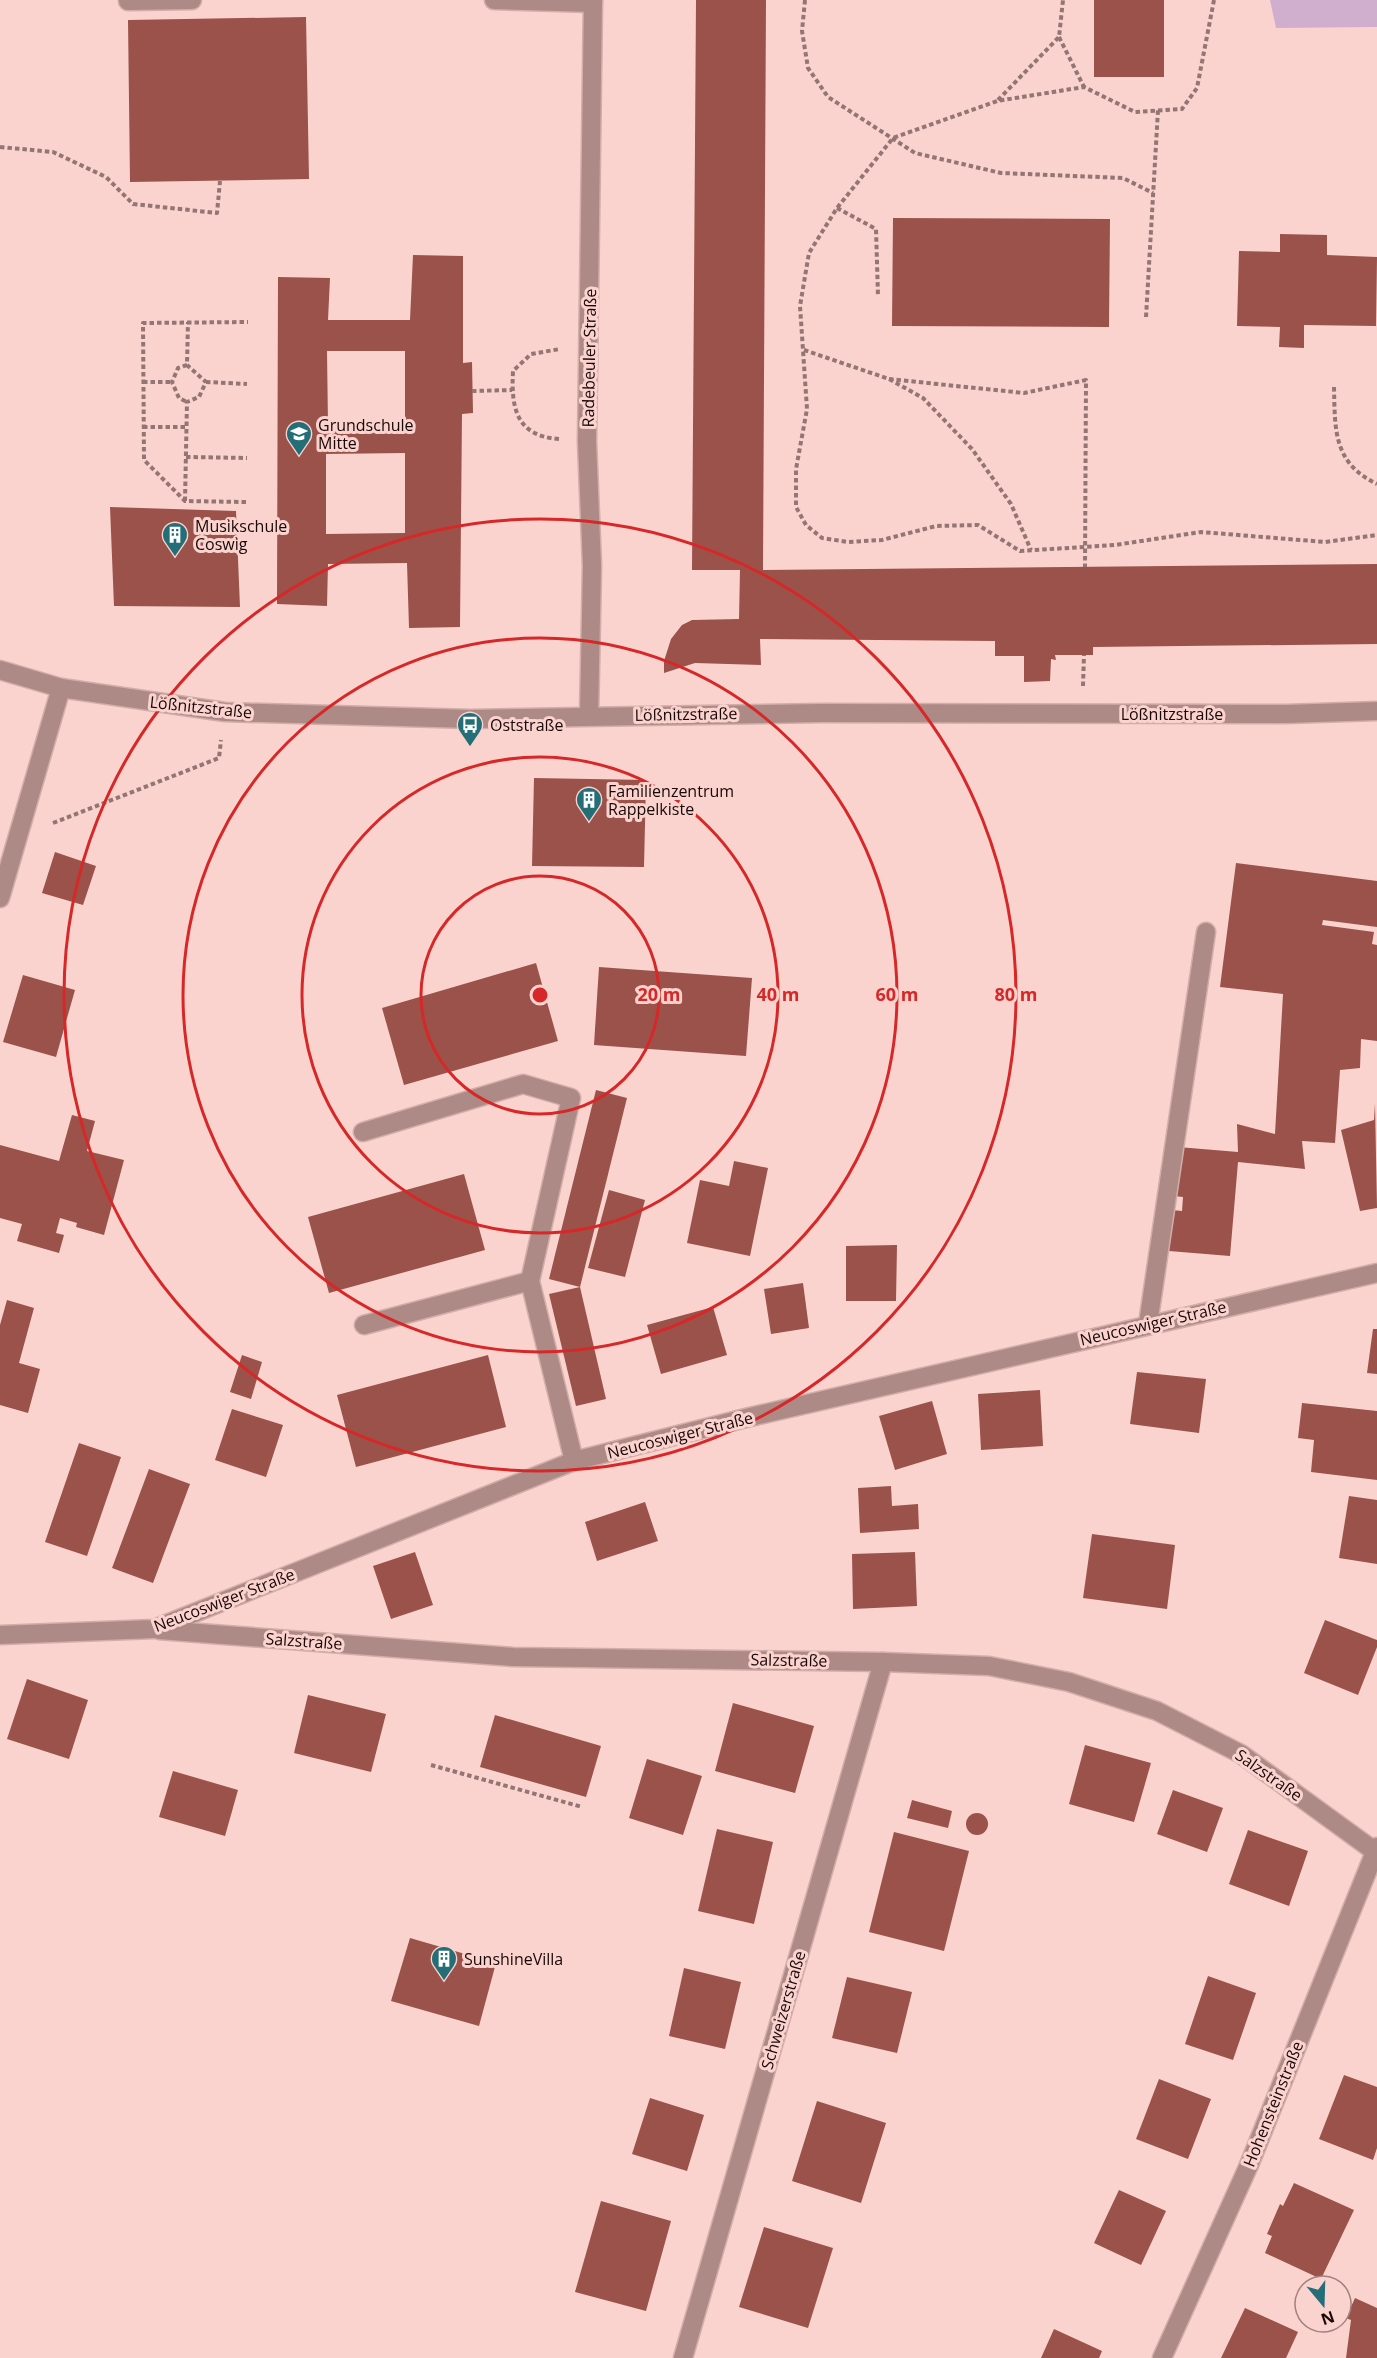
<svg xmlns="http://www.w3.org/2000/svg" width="1377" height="2358" viewBox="0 0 1377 2358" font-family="'Open Sans',sans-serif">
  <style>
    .green { fill: #d0aece }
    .building { fill: #9a524a; fill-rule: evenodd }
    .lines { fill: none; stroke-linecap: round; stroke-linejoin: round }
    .minor-casing { stroke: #d2aeaa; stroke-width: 21 }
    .path { stroke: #937673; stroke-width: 4; stroke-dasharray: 4.5 3; stroke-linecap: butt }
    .minor { stroke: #ad8a85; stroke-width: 18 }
    .ring { fill: none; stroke: #d62828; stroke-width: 3 }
    .labels { text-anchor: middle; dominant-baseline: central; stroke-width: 6; stroke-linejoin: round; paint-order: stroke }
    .street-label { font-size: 16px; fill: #180807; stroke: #fbd3ce }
    .poi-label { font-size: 16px; fill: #180807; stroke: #fbd3ce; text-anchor: start }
    .centre { fill: #d62828; stroke: #fbd3ce; stroke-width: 3 }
    .ring-label { font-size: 18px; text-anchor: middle; font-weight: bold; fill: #d62828; stroke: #fbd3ce; stroke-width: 6; stroke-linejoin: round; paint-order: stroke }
  </style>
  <rect width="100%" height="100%" fill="#fbd3ce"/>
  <path class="green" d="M1270,0H1377V27L1276,28Z"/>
  <g class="building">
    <path d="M696,0H766L763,570L1377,564V644L1093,647V655H1055L1056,660L1051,659L1050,681L1024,682V656H995V641L760,639L761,665L695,663L664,673V661L671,639L682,625L692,620L739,619L740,570H692Z"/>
    <rect x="1094" y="0" width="70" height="77"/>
    <path d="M306,17L309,179L130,182L128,20Z"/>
    <path d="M893,218L1110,219L1109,327L892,326Z"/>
    <path d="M1280,234L1327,235V255L1377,257L1376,326L1304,325V348L1279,347L1280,327L1237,326L1239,251L1280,252Z"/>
    <path d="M413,255L463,256V363L472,362L473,413L462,414L460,627L409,628L407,563L328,564L327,606L277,604L278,277L330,278L328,320H410ZM327,351H405V424L328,425ZM405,453V533L326,534V454Z"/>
    <path d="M110,507L236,511L240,607L114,606Z"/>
    <path d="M534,778L646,780L644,867L532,866Z"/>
    <path d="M55,852L96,866L83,905L42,893Z"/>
    <path d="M1236,863L1377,881V927L1323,920L1322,925L1374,932L1372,944L1377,945V1041L1361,1039L1360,1068L1340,1070L1335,1143L1302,1141L1305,1169L1238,1162L1230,1256L1169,1251L1172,1210L1182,1211L1183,1197L1174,1196L1178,1147L1238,1152L1237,1124L1275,1134L1283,994L1220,987Z"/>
    <path d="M536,963L558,1041L404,1085L382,1008Z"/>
    <path d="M599,967L752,978L746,1056L594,1045Z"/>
    <path d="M23,975L75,990L56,1057L3,1042Z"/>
    <path d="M596,1090L627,1098L580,1287L549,1279Z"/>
    <path d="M1375,1103L1377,1208L1360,1211L1341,1130L1374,1120Z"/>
    <path d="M72,1115L95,1121L87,1151L124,1160L104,1235L76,1227L77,1223L60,1218L56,1233L64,1235L59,1253L17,1241L22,1224L0,1218V1145L59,1161Z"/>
    <path d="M734,1161L768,1168L750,1256L687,1243L700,1180L729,1186Z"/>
    <path d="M464,1174L485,1250L329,1293L308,1217Z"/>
    <path d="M609,1190L645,1200L625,1277L588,1268Z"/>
    <path d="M897,1245L896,1301H846V1246Z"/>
    <path d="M803,1283L809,1328L771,1334L764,1289Z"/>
    <path d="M580,1287L606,1399L576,1406L549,1294Z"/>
    <path d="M7,1300L34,1308L19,1363L40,1369L28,1413L0,1405V1325Z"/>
    <path d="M713,1307L727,1355L661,1374L647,1325Z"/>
    <path d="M1373,1329H1377V1374L1367,1373Z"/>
    <path d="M242,1355L262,1362L251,1399L230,1392Z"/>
    <path d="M488,1355L506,1427L356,1467L337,1395Z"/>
    <path d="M1137,1372L1206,1379L1199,1433L1130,1424Z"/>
    <path d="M1040,1390L1043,1446L981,1450L978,1394Z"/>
    <path d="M932,1401L947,1454L895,1470L879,1416Z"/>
    <path d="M1302,1403L1377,1411V1480L1311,1472L1314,1440L1298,1438Z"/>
    <path d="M232,1409L283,1425L266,1477L215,1460Z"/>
    <path d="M79,1443L121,1457L87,1556L45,1542Z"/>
    <path d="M149,1469L190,1484L153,1583L112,1568Z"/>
    <path d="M891,1486L892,1506L918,1504L919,1529L860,1533L858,1488Z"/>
    <path d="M1349,1496L1377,1500V1564L1339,1558Z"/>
    <path d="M645,1502L658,1541L597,1561L585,1522Z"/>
    <path d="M1092,1534L1175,1545L1167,1609L1083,1598Z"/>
    <path d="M415,1552L433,1605L391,1619L373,1566Z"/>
    <path d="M915,1552L917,1606L853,1609L852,1554Z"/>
    <path d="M1325,1620L1377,1640V1647L1358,1695L1304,1673Z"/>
    <path d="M27,1679L88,1700L69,1759L7,1739Z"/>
    <path d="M308,1695L386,1714L371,1772L294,1753Z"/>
    <path d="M733,1703L814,1726L795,1793L715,1771Z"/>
    <path d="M495,1715L601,1746L586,1797L480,1767Z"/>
    <path d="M1085,1745L1151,1763L1134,1822L1069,1804Z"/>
    <path d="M647,1759L702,1776L683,1835L629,1818Z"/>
    <path d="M173,1771L238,1790L225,1836L159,1817Z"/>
    <path d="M1173,1790L1223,1808L1207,1852L1157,1834Z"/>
    <path d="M912,1800L952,1811L948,1828L907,1818Z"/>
    <circle cx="977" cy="1824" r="11"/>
    <path d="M717,1829L773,1842L754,1924L698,1911Z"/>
    <path d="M1248,1830L1308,1851L1289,1906L1229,1884Z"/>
    <path d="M894,1832L969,1851L944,1951L869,1932Z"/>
    <path d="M410,1938L496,1963L479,2026L391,2001Z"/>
    <path d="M684,1968L741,1982L725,2049L669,2036Z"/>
    <path d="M1208,1976L1256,1993L1233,2060L1185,2044Z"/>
    <path d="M847,1977L912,1992L897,2053L832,2038Z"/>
    <path d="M1344,2075L1377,2087V2148L1373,2160L1319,2139Z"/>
    <path d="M1159,2079L1211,2099L1188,2159L1136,2139Z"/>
    <path d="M650,2098L704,2115L687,2171L632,2154Z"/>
    <path d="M817,2101L886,2123L861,2203L792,2181Z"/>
    <path d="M1294,2183L1354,2210L1321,2279L1265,2253L1272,2236L1267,2234L1280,2204L1283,2206Z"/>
    <path d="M1119,2190L1166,2211L1141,2265L1094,2243Z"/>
    <path d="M601,2201L671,2221L646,2311L575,2292Z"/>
    <path d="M764,2227L833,2248L808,2328L739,2307Z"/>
    <path d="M1355,2298L1377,2308V2358H1346L1351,2320L1346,2318Z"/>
    <path d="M1245,2308L1298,2332L1286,2358H1221Z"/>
    <path d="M1054,2329L1102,2351L1099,2358H1041Z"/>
  </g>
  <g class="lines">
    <defs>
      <g id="minor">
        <path d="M494,0L593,3"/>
        <path d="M128,1L192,0"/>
        <path d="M0,670L61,688L225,712L471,719L821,713L1286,714L1377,711"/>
        <path d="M589,716L592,566L587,441L593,0"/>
        <path d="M0,898L61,688"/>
        <path d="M363,1132L523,1084L571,1098L530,1281L574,1461"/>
        <path d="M1148,1324L1206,932"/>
        <path d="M364,1325L530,1281"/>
        <path d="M159,1630L513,1657L883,1662L989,1666L1069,1682L1157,1711L1241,1754L1377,1853"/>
        <path d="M0,1635L154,1629L574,1461L750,1417L1377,1273"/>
        <path d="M683,2358L883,1662"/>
        <path d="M1162,2358L1249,2165L1377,1847"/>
      </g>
    </defs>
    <use href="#minor" class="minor-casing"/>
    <g class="path">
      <path d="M805,0L802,31L808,68L828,97L915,153L1001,173L1123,178L1153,193"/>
      <path d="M1214,0L1197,88L1182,109L1135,112L1084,87L997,101L893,138L837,208L809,253L800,306L807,409L796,469V507L806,525L822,538L848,542L882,540L936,526L978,525L1020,551L1115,545L1201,532L1325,542L1377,535"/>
      <path d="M1059,37L1084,87"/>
      <path d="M998,100L1059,37L1063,0"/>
      <path d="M0,147L53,152L106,177L133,204L217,213L220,181"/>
      <path d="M837,208L876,229L878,296"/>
      <path d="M1146,317L1158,110"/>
      <path d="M804,350L889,379L923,398L972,449L1011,504L1031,550"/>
      <path d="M187,365L178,368L172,382L179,398L187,402"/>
      <path d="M889,379L1024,393L1086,380L1085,567"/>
      <path d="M143,382H172"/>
      <path d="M206,382L247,384"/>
      <path d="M1334,387C1335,430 1333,463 1377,484"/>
      <path d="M472,391L512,390"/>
      <path d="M143,427H186"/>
      <path d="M559,439C516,436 511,408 513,371L531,354L560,349"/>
      <path d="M186,457L247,458"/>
      <path d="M185,501L187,402L199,397L206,382L187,365L188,322"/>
      <path d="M246,502L185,501L144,460L143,323L248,322"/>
      <path d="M1083,686L1084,655"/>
      <path d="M53,823L219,758L221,740"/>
      <path d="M431,1765L582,1807"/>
    </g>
    <use href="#minor" class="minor"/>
  </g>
  <g class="ring">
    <circle cx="540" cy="995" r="119"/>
    <circle cx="540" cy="995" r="238"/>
    <circle cx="540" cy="995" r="357"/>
    <circle cx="540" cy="995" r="476"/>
  </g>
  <defs>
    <symbol id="school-pin" viewBox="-11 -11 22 30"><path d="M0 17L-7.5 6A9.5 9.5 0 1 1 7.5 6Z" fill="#246e78" stroke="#fbd3ce"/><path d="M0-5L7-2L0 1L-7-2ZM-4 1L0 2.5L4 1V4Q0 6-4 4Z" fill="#fff"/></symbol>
    <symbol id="building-pin" viewBox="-11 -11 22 30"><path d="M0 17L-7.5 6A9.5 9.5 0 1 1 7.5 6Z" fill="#246e78" stroke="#fbd3ce"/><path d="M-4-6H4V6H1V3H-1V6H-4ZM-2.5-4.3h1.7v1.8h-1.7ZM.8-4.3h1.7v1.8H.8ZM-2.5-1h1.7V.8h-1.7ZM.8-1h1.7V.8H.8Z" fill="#fff"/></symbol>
    <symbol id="bus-pin" viewBox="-11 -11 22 30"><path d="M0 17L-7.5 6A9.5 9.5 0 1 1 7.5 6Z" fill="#246e78" stroke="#fbd3ce"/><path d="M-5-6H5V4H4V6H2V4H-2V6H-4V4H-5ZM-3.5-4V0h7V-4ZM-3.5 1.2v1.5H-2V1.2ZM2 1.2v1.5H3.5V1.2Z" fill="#fff"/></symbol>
  </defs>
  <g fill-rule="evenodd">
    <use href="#school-pin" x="284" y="419" width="30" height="40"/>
    <use href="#building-pin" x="160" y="520" width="30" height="40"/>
    <use href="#bus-pin" x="455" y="710" width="30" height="40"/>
    <use href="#building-pin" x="574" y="785" width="30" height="40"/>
    <use href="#building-pin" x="429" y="1944" width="30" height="40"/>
  </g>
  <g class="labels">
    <g class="street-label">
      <text transform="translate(589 358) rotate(-89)">Radebeuler Straße</text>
      <text transform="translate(201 707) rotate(6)">Lößnitzstraße</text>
      <text transform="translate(686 714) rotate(-1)">Lößnitzstraße</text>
      <text x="1172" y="714">Lößnitzstraße</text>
      <text transform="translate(1153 1323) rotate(-13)">Neucoswiger Straße</text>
      <text transform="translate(680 1435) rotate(-14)">Neucoswiger Straße</text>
      <text transform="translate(224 1600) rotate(-21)">Neucoswiger Straße</text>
      <text transform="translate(304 1641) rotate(4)">Salzstraße</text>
      <text transform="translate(789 1660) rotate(1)">Salzstraße</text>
      <text transform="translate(1269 1775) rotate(35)">Salzstraße</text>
      <text transform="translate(783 2010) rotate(-74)">Schweizerstraße</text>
      <text transform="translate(1273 2104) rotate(-68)">Hohensteinstraße</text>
    </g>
    <g class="poi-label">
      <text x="318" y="425">Grundschule<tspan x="318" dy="18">Mitte</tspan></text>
      <text x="195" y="526">Musikschule<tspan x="195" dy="18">Coswig</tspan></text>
      <text x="490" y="725">Oststraße</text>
      <text x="608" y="791">Familienzentrum<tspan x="608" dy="18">Rappelkiste</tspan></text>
      <text x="464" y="1959">SunshineVilla</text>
    </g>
  </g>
  <circle cx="540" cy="995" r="9" class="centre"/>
  <g class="ring-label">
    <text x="659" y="1001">20 m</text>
    <text x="778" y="1001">40 m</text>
    <text x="897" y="1001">60 m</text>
    <text x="1016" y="1001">80 m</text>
  </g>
  <g transform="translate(1323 2304) rotate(161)"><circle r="28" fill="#fbd3ce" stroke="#a0827e" stroke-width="1.5"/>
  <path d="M0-4.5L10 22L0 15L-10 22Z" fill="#246e78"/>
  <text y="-9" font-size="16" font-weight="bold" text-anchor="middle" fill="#180807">N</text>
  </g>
</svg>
